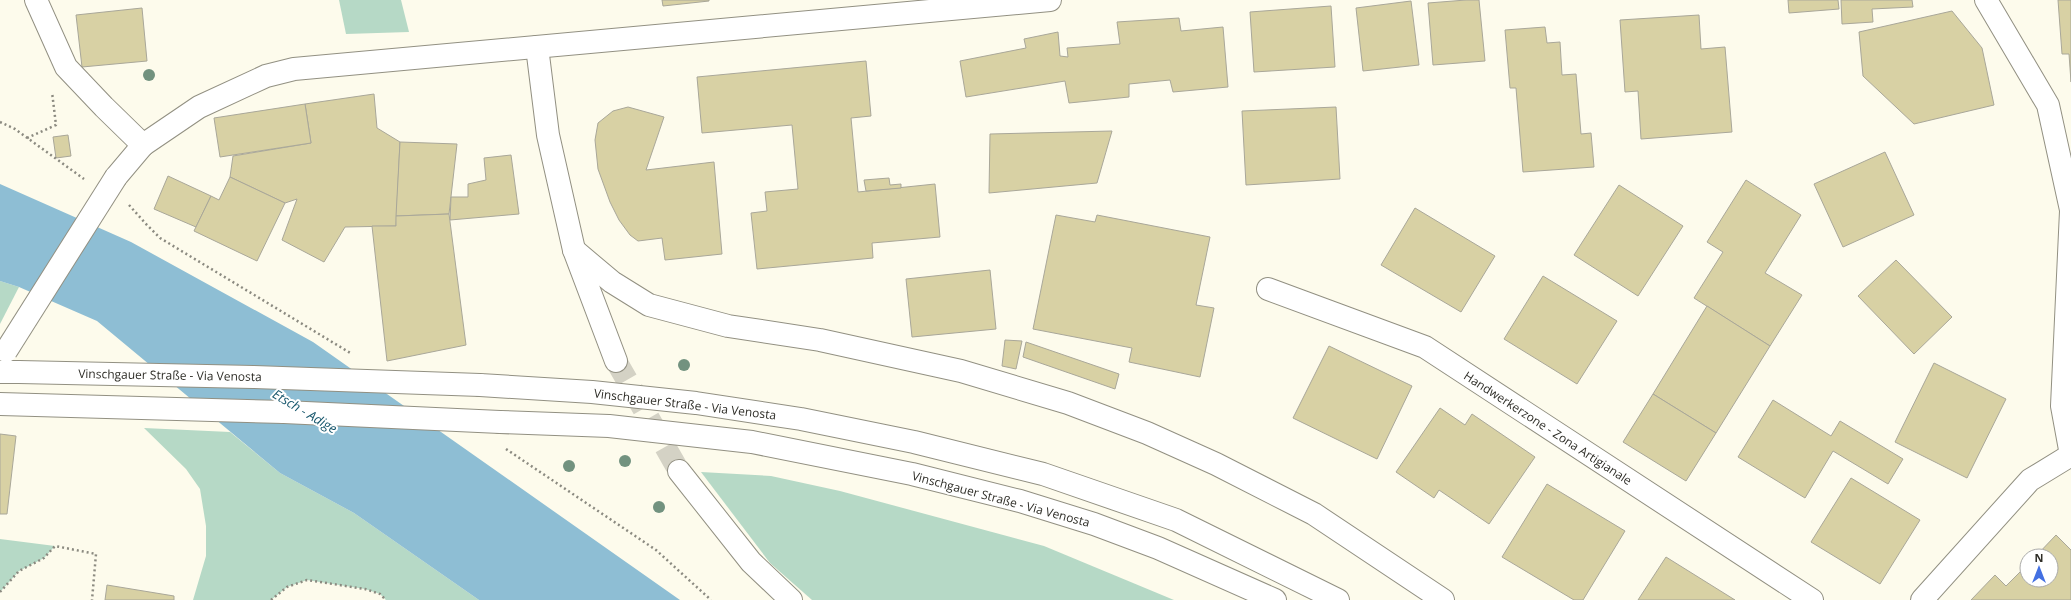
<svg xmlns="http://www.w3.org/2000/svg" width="2071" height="600" viewBox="0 0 2071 600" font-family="'Open Sans',sans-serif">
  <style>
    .green { fill: #b6d9c6 }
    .water { fill: #8ebed4 }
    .building { fill: #d8d1a4; stroke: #a9a799 }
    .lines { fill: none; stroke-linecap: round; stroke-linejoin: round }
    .primary-tunnel { stroke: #d4d2c5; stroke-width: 22; stroke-dasharray: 22 11; stroke-linecap: butt }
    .minor-casing { stroke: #929082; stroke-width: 24 }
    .secondary-casing { stroke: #929082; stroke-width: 24 }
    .primary-casing { stroke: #929082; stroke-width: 24 }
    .path { stroke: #8b8a80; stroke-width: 2.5; stroke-dasharray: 2 3; stroke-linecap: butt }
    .minor { stroke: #fff; stroke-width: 22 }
    .secondary { stroke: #fff; stroke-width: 22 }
    .primary { stroke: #fff; stroke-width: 22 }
    .primary-bridge-casing { stroke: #929082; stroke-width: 24; stroke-linecap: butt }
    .primary-bridge { stroke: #fff; stroke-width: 22 }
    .tree { fill: #72927f }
    .labels { text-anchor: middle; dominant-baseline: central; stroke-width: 4; stroke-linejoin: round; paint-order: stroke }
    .street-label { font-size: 12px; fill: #2e2d27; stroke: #fff }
    .water-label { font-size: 13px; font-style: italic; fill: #15556b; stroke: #fff }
  </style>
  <rect width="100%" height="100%" fill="#fdfbec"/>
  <g class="green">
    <path d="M339,0H401L409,32L346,34Z"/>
    <path d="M0,281L19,287L0,324Z"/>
    <path d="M144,428L230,432L280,473L354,513L479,600H386L380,594L365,589L307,580L287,587L271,600H193L206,556V526L200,489L186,469Z"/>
    <path d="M701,472L771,476L840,491L1044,546L1174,600H812L770,563Z"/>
    <path d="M0,539L55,546L44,558L19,571L0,592Z"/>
  </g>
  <path class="water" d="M0,184L131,242L313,342L680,600H479L354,513L280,473L97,321L19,287L0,281Z"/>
  <g class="building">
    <path d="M662,0H709V1L663,6Z"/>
    <path d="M1466,0H1479L1485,61L1433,65L1428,3Z"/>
    <path d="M1788,0H1838L1839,9L1789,13Z"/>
    <path d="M1841,0H1912L1913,7L1872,9L1873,22L1842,24Z"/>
    <path d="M2058,0H2071V82L2069,54H2062Z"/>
    <path d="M1411,1L1419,65L1363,71L1356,8Z"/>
    <path d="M1331,6L1335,67L1254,72L1250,12Z"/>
    <path d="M142,8L147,61L82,67L76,15Z"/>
    <path d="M1952,11L1982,48L1994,105L1914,124L1863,76L1859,32Z"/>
    <path d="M1699,15L1701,49L1725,47L1732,132L1641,139L1638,91L1625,92L1620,20Z"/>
    <path d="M1179,18L1181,31L1223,27L1228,87L1173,92L1170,80L1129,84V97L1069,103L1065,81L966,97L960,61L1026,48L1024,39L1058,32L1060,56L1068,57L1067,48L1120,44L1117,22Z"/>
    <path d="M1545,27L1547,43L1560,42L1562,75L1576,74L1581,134L1591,133L1594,167L1523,172L1516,88H1510L1505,30Z"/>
    <path d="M866,61L871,116L851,118L858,192L935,184L940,237L872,243L873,258L757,269L751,213L767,211L765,192L798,189L792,125L702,133L697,77Z"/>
    <path d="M374,94L377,128L400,142L396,226L345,227L324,262L282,240L297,199L285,203L230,177L233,156L311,143L305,104Z"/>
    <path d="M305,104L311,143L220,157L214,118Z"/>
    <path d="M628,107L664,117L646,170L714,162L722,254L665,260L662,238L638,241L630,235L619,220L610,202L598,169L595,140L598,123L613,111Z"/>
    <path d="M1336,107L1340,179L1246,185L1242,111Z"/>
    <path d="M1112,131L1097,183L989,193L990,134Z"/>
    <path d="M68,135L71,156L56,158L53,137Z"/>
    <path d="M400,142L457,144L449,214L396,216Z"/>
    <path d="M1885,152L1914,215L1843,247L1814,184Z"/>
    <path d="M511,155L519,214L450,220L451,197H468V184L486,180L484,158Z"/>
    <path d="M168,176L211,196L196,227L154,209Z"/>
    <path d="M230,177L285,203L257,261L194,231L211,196L219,200Z"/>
    <path d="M889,178L890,185L901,184V188L866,191L864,180Z"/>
    <path d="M1746,180L1801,215L1765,273L1802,295L1770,346L1694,298L1723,252L1707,242Z"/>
    <path d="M1619,185L1683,226L1638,296L1574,255Z"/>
    <path d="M1415,208L1495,256L1461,312L1381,265Z"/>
    <path d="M449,214L466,345L387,361L372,226H396V216Z"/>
    <path d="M1056,215L1095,222L1097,215L1210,237L1196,305L1214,308L1200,377L1129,362L1132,348L1033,329Z"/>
    <path d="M1896,260L1952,317L1914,354L1858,296Z"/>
    <path d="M990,270L996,329L912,337L906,279Z"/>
    <path d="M1543,276L1617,321L1577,384L1504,339Z"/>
    <path d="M1707,306L1770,346L1716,433L1653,394Z"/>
    <path d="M1005,340L1022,341L1016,369L1002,366Z"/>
    <path d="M1026,342L1119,374L1115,389L1023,357Z"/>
    <path d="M1329,346L1412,386L1377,459L1293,418Z"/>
    <path d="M1934,363L2006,399L1967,478L1895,442Z"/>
    <path d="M1653,394L1716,433L1686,481L1623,442Z"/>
    <path d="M1773,400L1831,436L1840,421L1903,459L1888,484L1833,451L1805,498L1738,457Z"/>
    <path d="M1440,408L1465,425L1472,414L1535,457L1489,524L1439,490L1434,498L1396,472Z"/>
    <path d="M0,434L16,436L7,514H0Z"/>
    <path d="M1851,478L1920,520L1880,584L1811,542Z"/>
    <path d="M1547,484L1625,531L1583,600H1574L1502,557Z"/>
    <path d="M2056,535L2071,550V600H1971L1995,575L2006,586L2027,565V580H2051V556H2036Z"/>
    <path d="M1666,557L1735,600H1638Z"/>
    <path d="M107,585L174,596V600H105Z"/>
  </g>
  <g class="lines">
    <path class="primary-tunnel" d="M616,361L679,471"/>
    <defs>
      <g id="minor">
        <path d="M36,0L66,67L104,107L143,145"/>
        <path d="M1986,0L2048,105L2071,210"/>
        <path d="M2071,211L2062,406L2071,455"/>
        <path d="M1268,289L1425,347L1812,600"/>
        <path d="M1922,600L2030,480L2071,455"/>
      </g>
      <path id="secondary" d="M143,145L199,107L266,76L294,69L1050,0"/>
      <g id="primary">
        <path d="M537,47L548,135L574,250L616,361"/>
        <path d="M116,177L143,145"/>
        <path d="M574,250L612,282L649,305L728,326L820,340L961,371L1068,403L1147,433L1216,464L1314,514L1443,600"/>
        <path d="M0,372H19"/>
        <path d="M480,385L592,392L696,403L801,419L914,442L1043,474L1176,520L1338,600"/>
        <path d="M0,404L284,412"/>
        <path d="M500,422L609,426L752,442L912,474L1020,501L1094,524L1158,548L1275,600"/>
        <path d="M679,471L751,562L791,600"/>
      </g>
    </defs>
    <use href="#minor" class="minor-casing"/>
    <use href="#secondary" class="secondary-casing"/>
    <use href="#primary" class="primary-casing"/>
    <g class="path">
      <path d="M0,122L15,129L84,179"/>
      <path d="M27,138L56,125L52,92"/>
      <path d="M129,205L146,224L160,238L352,354"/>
      <path d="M506,449L656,550L711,600"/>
      <path d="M0,592L19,571L44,558L55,546L96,554L92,600"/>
      <path d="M271,600L287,587L307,580L365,589L380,594L386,600"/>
    </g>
    <use href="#minor" class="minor"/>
    <use href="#secondary" class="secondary"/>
    <use href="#primary" class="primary"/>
    <defs>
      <g id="primary-bridge">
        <path d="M6,351L116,177"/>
        <path d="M19,372L253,377L480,385"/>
        <path d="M284,412L500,422"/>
      </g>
    </defs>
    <use href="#primary-bridge" class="primary-bridge-casing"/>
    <use href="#primary-bridge" class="primary-bridge"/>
  </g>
  <g class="tree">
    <circle cx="149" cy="75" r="6"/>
    <circle cx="684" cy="365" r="6"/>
    <circle cx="625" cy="461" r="6"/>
    <circle cx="569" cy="466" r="6"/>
    <circle cx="659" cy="507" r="6"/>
  </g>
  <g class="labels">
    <g class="street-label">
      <text transform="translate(170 375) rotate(1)">Vinschgauer Straße - Via Venosta</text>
      <text transform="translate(685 404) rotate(7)">Vinschgauer Straße - Via Venosta</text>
      <text transform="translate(1548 428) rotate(33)">Handwerkerzone - Zona Artigianale</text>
      <text transform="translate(1001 499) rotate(15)">Vinschgauer Straße - Via Venosta</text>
    </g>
    <g class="water-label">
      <text transform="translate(305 411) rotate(31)">Etsch - Adige</text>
    </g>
  </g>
  <g transform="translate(2039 568)"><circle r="19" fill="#ffffff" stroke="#ababa9"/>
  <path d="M0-3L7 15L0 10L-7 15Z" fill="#4370e2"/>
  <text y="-6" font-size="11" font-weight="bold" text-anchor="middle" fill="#2e2d27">N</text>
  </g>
</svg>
